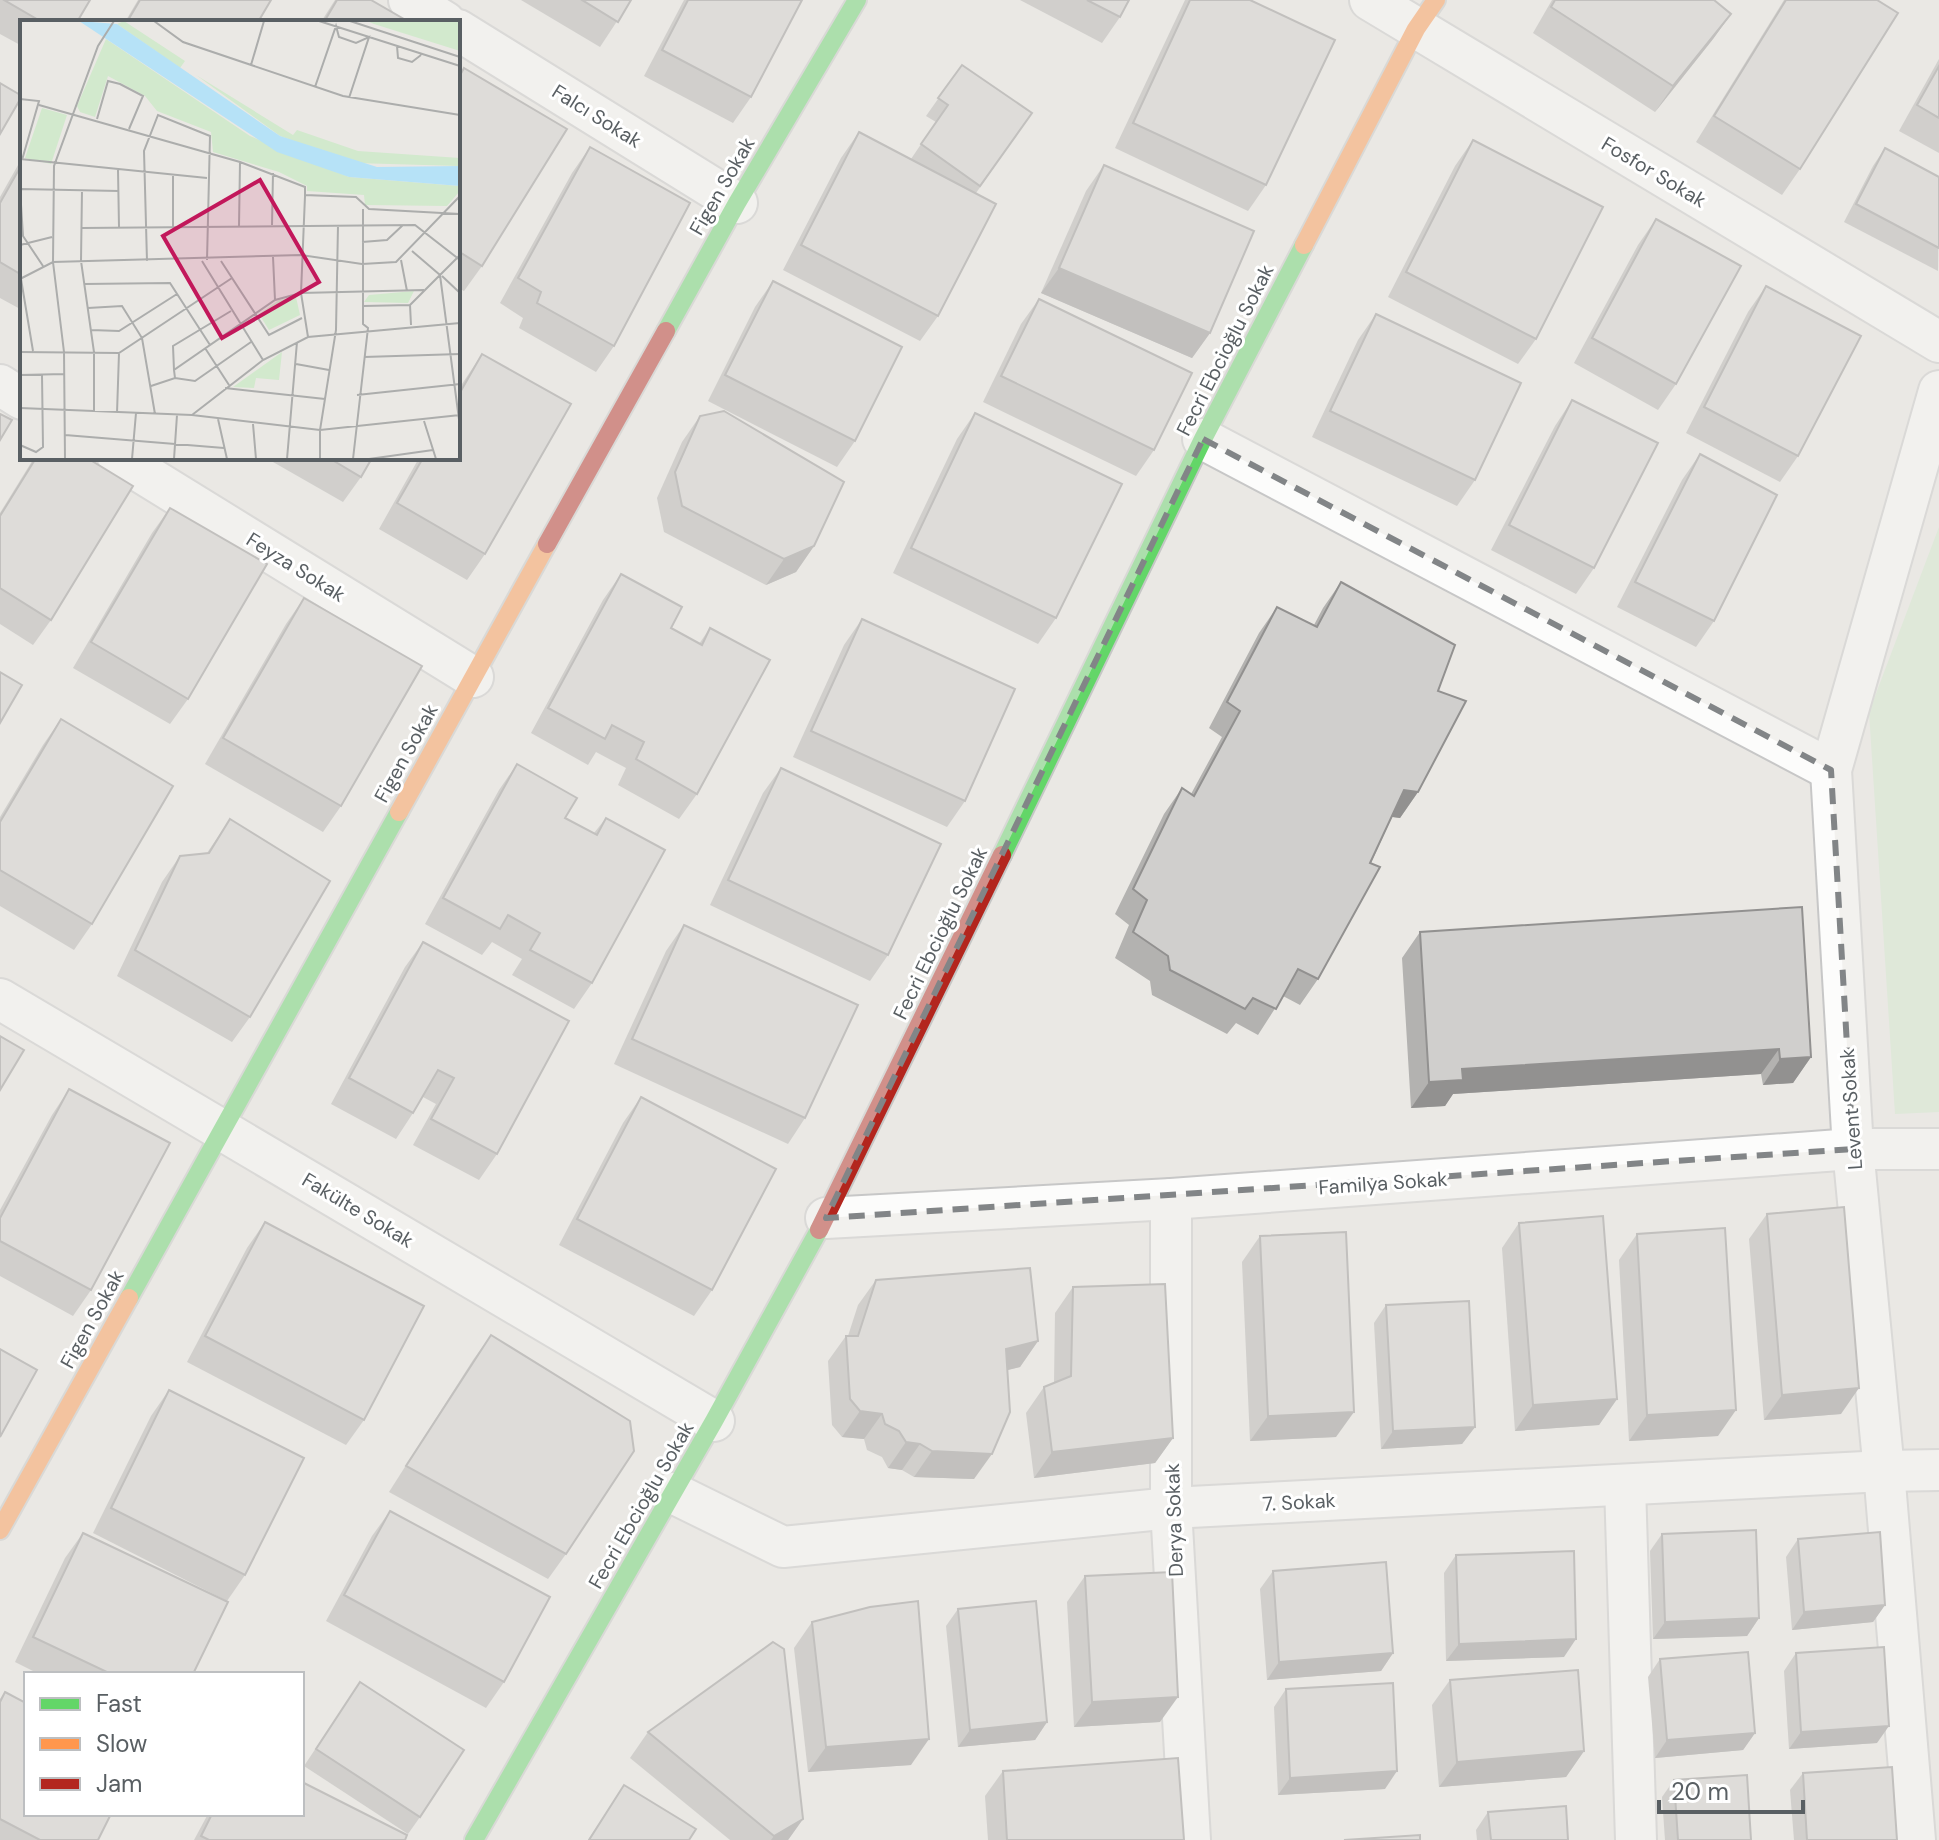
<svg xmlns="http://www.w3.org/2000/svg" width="1939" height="1840" viewBox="0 0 1939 1840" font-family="'DM Sans',sans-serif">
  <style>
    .green { fill: #d2e9cd }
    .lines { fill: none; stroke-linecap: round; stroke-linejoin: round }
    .street-casing { stroke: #c7c7c7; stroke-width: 44 }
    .fast-casing { stroke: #c6c7c6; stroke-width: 22 }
    .slow-casing { stroke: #c6c7c6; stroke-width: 22 }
    .jam-casing { stroke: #c6c7c6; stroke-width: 22 }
    .street { stroke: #fcfcfb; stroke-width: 40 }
    .fast { stroke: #63d668; stroke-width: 18 }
    .slow { stroke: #ff974d; stroke-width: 18 }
    .jam { stroke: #b3261e; stroke-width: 18 }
    .wall { fill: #b3b2b0 }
    .shaded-wall { fill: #929190 }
    .building { fill: #d0cfcd; stroke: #929190; stroke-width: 2 }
    .marked { fill: none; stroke: #828587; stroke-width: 6; stroke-dasharray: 16 10; stroke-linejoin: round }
    .labels { text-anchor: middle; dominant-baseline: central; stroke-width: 6; stroke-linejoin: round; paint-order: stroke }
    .street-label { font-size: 20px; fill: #595f63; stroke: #fff }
    .inset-road { fill: none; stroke: #acadac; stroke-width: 2 }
    .view { fill: #c2185b; fill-opacity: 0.15; stroke: #c2185b; stroke-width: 4 }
    .inset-edge { fill: none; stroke: #595f63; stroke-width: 4 }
  </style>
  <rect width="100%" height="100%" fill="#eae8e4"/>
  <path class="green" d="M1939,527V1112L1895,1114L1869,712Z"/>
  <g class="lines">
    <defs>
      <g id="street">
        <path d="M409,0L445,22"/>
        <path d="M1370,0L1939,342"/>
        <path d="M458,30L737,203"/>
        <path d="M0,385L22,399"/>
        <path d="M1203,439L1831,770"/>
        <path d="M118,458L473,677"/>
        <path d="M0,999L714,1421"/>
        <path d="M1171,1199V1508L1190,1840"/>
        <path d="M826,1218L1171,1199L1853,1149H1939"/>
        <path d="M1625,1485L1636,1840"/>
        <path d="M673,1493L783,1547L1171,1508L1884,1471L1939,1470"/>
        <path d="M1915,1840L1884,1471L1853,1149L1831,770L1939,391"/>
      </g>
      <g id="fast">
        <path d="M666,331L737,203L857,0"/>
        <path d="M1002,855L1203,439L1304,245"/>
        <path d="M129,1298L399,812"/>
        <path d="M474,1840L714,1421L819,1230"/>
      </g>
      <g id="slow">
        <path d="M1304,245L1416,29L1436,0"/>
        <path d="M399,812L547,544"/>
        <path d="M0,1530L129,1298"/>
      </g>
      <g id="jam">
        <path d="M547,544L666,331"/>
        <path d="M819,1230L1002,855"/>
      </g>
    </defs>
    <use href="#street" class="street-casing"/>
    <use href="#fast" class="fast-casing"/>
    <use href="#slow" class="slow-casing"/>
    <use href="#jam" class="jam-casing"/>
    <use href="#street" class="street"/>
    <use href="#fast" class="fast"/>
    <use href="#slow" class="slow"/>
    <use href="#jam" class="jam"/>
  </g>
  <g class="wall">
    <path d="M0,0H90L77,22H22V46L0,34Z"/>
    <path d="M138,0H271L258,22H125Z"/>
    <path d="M335,0H371L409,22H321Z"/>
    <path d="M521,0H631L600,47Z"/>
    <path d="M684,0H802L751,97L733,123L644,76Z"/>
    <path d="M1020,0H1129L1120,17L1102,43Z"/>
    <path d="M1185,0H1250L1266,185L1248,211L1115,148Z"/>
    <path d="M1552,0H1714L1731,14L1713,39L1655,112L1533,33Z"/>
    <path d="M1784,0H1877L1800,169L1782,195L1696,142Z"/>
    <path d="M1939,59V153L1899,131Z"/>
    <path d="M962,65L1032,113L976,193L938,316L920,341L783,270L841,158L859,132L911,159L936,122L926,116Z"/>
    <path d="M464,68L482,266L464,291L458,288V77Z"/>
    <path d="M1473,140L1536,339L1518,364L1388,297L1455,166Z"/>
    <path d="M590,147L614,346L596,372L519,328L523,318L500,303L572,173Z"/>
    <path d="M1885,148L1939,177L1938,271L1844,222L1873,166Z"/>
    <path d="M22,158V310L0,298V197Z"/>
    <path d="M1104,165L1210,333L1192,358L1041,293L1086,191Z"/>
    <path d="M1656,219L1676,384L1658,410L1574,363L1638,245Z"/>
    <path d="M773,281L855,441L837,467L708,401L755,307Z"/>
    <path d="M1766,286L1798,456L1780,482L1686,433L1748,312Z"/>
    <path d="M1039,299L1154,450L1136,476L983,402L1021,324Z"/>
    <path d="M1376,314L1475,480L1457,506L1312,437L1358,340Z"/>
    <path d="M482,354L485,554L467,580L379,529L419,458H458V390Z"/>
    <path d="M1572,400L1594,568L1576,594L1491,550L1555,426Z"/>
    <path d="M975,413L1056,618L1038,644L893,573L957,439Z"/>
    <path d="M700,416L814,546L796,572L766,585L664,532L657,498L682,442Z"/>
    <path d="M1700,454L1714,621L1696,647L1617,607L1682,480Z"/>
    <path d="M34,458H87L51,620L33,645L0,624V513Z"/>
    <path d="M266,458H372L361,477L343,502Z"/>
    <path d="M170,508L188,699L170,724L73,668L152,533Z"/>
    <path d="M621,574L671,628L699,644L710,628L697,794L679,819L618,785L626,768L596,752L588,765L531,733L603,600Z"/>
    <path d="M1341,582L1438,691L1418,792L1400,818L1392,817L1318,979L1300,1005L1283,996L1258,1035L1236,1023L1227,1034L1152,995L1150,981L1115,958L1129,925L1115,914L1164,814L1182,788L1191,794L1222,737L1209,728L1259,633L1277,607L1314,625L1323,608Z"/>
    <path d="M304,598L341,806L323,832L205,764L286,624Z"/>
    <path d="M862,619L965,801L947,827L793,757L844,645Z"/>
    <path d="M61,719L92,924L74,950L0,906V817L43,745Z"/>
    <path d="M517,764L565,818L594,833L606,818L592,983L574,1009L512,975L522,959L492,942L482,955L425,924L499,790Z"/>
    <path d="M781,768L888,955L870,981L710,905L763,793Z"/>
    <path d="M230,819L250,1017L232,1042L117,976L162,882L180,856L207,853Z"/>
    <path d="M684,925L805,1118L788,1144L614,1064L666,951Z"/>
    <path d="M1420,932L1811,1057L1793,1083L1763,1085L1761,1074L1453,1094L1445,1106L1411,1108L1402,958Z"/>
    <path d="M423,942L497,1154L479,1180L413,1145L436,1104L423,1097L413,1113L396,1139L331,1104L405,967Z"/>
    <path d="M69,1089L91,1290L73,1316L0,1276V1210L52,1115Z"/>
    <path d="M641,1097L712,1290L694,1316L559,1245L623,1123Z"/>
    <path d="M1767,1214L1841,1414L1764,1420L1749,1239Z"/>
    <path d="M265,1222L364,1420L346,1445L187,1362L247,1248Z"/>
    <path d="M1519,1223L1617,1399L1599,1425L1515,1431L1502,1248Z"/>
    <path d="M1637,1234L1718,1436L1629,1441L1619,1260Z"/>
    <path d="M1260,1236L1336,1437L1250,1441L1242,1262Z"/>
    <path d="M876,1280L1038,1341L1020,1367L1007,1370L974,1479L914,1477L902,1470L888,1468L882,1457L867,1450L864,1439L842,1437L832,1425L828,1361L846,1336H848L858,1305Z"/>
    <path d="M1073,1287L1173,1438L1155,1463L1034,1478L1026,1413L1044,1387L1054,1383L1055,1313Z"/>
    <path d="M1386,1305L1475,1427L1462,1444L1381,1449L1374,1323Z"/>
    <path d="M491,1335L566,1554L548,1579L389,1492L473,1360Z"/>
    <path d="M169,1390L245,1575L227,1601L93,1533L151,1416Z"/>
    <path d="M390,1511L504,1682L486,1708L326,1621L372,1536Z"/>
    <path d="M83,1533L193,1674H39L15,1662L65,1558Z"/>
    <path d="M1662,1534L1759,1618L1747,1636L1653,1639L1650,1551Z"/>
    <path d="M1798,1539L1885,1605L1873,1622L1792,1630L1786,1557Z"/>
    <path d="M1456,1555L1564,1657L1446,1661L1444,1573Z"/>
    <path d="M1273,1571L1393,1653L1381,1671L1267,1680L1260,1589Z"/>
    <path d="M1085,1576L1160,1722L1074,1727L1067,1602Z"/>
    <path d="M958,1609L1047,1722L1035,1740L958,1747L946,1626Z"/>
    <path d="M812,1622L911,1765L808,1772L794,1648Z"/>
    <path d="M1796,1653L1877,1743L1789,1749L1784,1671Z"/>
    <path d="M1660,1659L1755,1733L1743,1750L1655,1758L1648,1677Z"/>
    <path d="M1450,1680L1584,1751L1566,1777L1439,1787L1432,1705Z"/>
    <path d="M1286,1689L1385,1789L1278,1795L1274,1707Z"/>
    <path d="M5,1692L98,1840H0V1699Z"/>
    <path d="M348,1700L420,1817L408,1834L304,1766Z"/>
    <path d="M648,1732L803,1819L788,1840H730L630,1758Z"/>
    <path d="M1003,1771L1184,1840H988L985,1796Z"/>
    <path d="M1803,1773L1897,1840H1794L1790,1790Z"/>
    <path d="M1674,1780L1751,1840H1665L1662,1797Z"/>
    <path d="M624,1785L689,1840H588Z"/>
    <path d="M1488,1812L1568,1840H1477L1476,1830Z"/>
    <path d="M208,1814H302L405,1840H194Z"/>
  </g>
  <g class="shaded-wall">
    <path d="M1731,14L1713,39L1655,112L1673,86Z"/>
    <path d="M1059,268L1210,333L1192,358L1041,293Z"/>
    <path d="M814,546L796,572L766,585L784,559Z"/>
    <path d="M1404,790L1418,792L1400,818L1386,816Z"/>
    <path d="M1779,1049L1761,1074L1453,1094L1445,1106L1411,1108L1429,1082L1462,1069Z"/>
    <path d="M1811,1057L1793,1083L1763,1085L1780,1059Z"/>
    <path d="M1038,1341L1020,1367L988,1375L1006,1349Z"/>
    <path d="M1859,1388L1841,1414L1764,1420L1782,1395Z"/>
    <path d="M1617,1399L1599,1425L1515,1431L1533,1405Z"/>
    <path d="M1736,1410L1718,1436L1629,1441L1647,1415Z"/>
    <path d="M860,1411L882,1414L864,1439L842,1437Z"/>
    <path d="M1354,1412L1336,1437L1250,1441L1268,1416Z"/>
    <path d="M1475,1427L1462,1444L1381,1449L1393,1431Z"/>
    <path d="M1173,1438L1155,1463L1034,1478L1052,1452Z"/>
    <path d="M906,1442L920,1444L902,1470L888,1468Z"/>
    <path d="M932,1451L992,1454L974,1479L914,1477Z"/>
    <path d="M1885,1605L1873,1622L1792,1630L1804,1612Z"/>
    <path d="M1759,1618L1747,1636L1653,1639L1665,1622Z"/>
    <path d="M1576,1639L1564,1657L1446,1661L1459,1644Z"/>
    <path d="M1393,1653L1381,1671L1267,1680L1279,1662Z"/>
    <path d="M1178,1697L1160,1722L1074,1727L1092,1702Z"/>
    <path d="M1047,1722L1035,1740L958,1747L970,1730Z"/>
    <path d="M1889,1726L1877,1743L1789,1749L1801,1732Z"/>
    <path d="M1755,1733L1743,1750L1655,1758L1667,1740Z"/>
    <path d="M929,1739L911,1765L808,1772L826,1747Z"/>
    <path d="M1584,1751L1566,1777L1439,1787L1457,1762Z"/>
    <path d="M1397,1771L1385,1789L1278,1795L1290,1778Z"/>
    <path d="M803,1819L788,1840H771L774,1836Z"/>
  </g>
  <g class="building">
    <path d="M4,0H90L77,22H42Z"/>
    <path d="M140,0H271L258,22H127Z"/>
    <path d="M337,0H371L409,22H324Z"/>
    <path d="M582,0H631L618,22Z"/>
    <path d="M688,0H802L751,97L662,50Z"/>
    <path d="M1087,0H1129L1120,17Z"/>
    <path d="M1190,0H1250L1335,40L1266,185L1133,123Z"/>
    <path d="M1555,0H1714L1731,14L1673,86L1551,7Z"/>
    <path d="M1786,0H1877L1898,13L1800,169L1714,116Z"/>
    <path d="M962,65L1032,113L980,186L921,144L948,105L938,98Z"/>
    <path d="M1939,66V118L1917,105Z"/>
    <path d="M464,68L567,129L482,266L458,251V79Z"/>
    <path d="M0,83L22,96L0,134Z"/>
    <path d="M859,132L996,204L938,316L801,245Z"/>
    <path d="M1473,140L1603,207L1536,339L1406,272Z"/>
    <path d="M590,147L690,203L614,346L537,303L541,292L518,278Z"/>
    <path d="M1885,148L1939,177V248L1856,204Z"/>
    <path d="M22,164V275L0,262V203Z"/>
    <path d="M1104,165L1254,231L1210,333L1059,268Z"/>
    <path d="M1656,219L1741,266L1676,384L1592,338Z"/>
    <path d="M773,281L902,347L855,441L725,375Z"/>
    <path d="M1766,286L1861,336L1798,456L1704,407Z"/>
    <path d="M1039,299L1192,373L1154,450L1001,376Z"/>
    <path d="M1376,314L1521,383L1475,480L1330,411Z"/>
    <path d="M482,354L571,404L485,554L397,503L423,458H458V396Z"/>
    <path d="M1572,400L1658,443L1594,568L1509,525Z"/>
    <path d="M724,411L844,482L814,546L784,559L682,506L675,472L700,416Z"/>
    <path d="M975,413L1122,484L1056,618L911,548Z"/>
    <path d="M0,414L12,420L0,440Z"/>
    <path d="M1700,454L1777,495L1714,621L1635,582Z"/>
    <path d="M36,458H87L133,486L51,620L0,588V516Z"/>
    <path d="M329,458H372L361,477Z"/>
    <path d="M170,508L267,564L188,699L91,642Z"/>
    <path d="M621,574L682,607L671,628L702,645L710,628L770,660L697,794L636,759L644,742L612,725L605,739L548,708Z"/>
    <path d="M1341,582L1455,645L1438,691L1466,701L1418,792L1404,790L1370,863L1380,867L1318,979L1298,969L1276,1009L1253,998L1245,1009L1170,970L1168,956L1133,932L1147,900L1133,889L1182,788L1194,796L1240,711L1227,702L1277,607L1317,627Z"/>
    <path d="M304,598L422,666L341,806L223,738Z"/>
    <path d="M862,619L1015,689L965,801L811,731Z"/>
    <path d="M0,672L22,685L0,723Z"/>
    <path d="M61,719L173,786L92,924L0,870V822Z"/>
    <path d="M517,764L577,798L565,818L597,835L606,818L665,850L592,983L530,950L540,933L508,915L500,929L443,898Z"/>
    <path d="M781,768L941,844L888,955L728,880Z"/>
    <path d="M230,819L330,881L250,1017L135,950L180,856L209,853Z"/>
    <path d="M1802,907L1811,1057L1780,1059L1779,1049L1462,1069L1463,1080L1429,1082L1420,932Z"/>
    <path d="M684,925L858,1005L805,1118L632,1039Z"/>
    <path d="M423,942L569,1021L497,1154L431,1119L454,1078L438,1070L413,1113L349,1078Z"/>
    <path d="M0,1036L24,1050L0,1090Z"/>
    <path d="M69,1089L170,1143L91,1290L0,1241V1218Z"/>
    <path d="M641,1097L776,1169L712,1290L577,1219Z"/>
    <path d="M1844,1207L1859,1388L1782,1395L1767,1214Z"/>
    <path d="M1603,1216L1617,1399L1533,1405L1519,1223Z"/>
    <path d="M265,1222L424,1306L364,1420L205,1336Z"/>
    <path d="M1725,1228L1736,1410L1647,1415L1637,1234Z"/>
    <path d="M1346,1232L1354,1412L1268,1416L1260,1236Z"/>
    <path d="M1030,1268L1038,1341L1006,1349L1010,1412L992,1454L932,1451L920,1444L906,1442L899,1431L885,1424L882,1414L860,1411L850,1399L846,1336H858L876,1280Z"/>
    <path d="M1165,1284L1173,1438L1052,1452L1044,1387L1071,1376L1073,1287Z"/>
    <path d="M1469,1301L1475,1427L1393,1431L1386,1305Z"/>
    <path d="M491,1335L630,1421L634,1451L566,1554L406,1466Z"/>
    <path d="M0,1349L37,1370L0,1437Z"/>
    <path d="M169,1390L304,1458L245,1575L111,1508Z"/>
    <path d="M390,1511L550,1597L504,1682L344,1595Z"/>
    <path d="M1756,1530L1759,1618L1665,1622L1662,1534Z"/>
    <path d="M1880,1532L1885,1605L1804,1612L1798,1539Z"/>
    <path d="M83,1533L228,1602L193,1674H111L33,1637Z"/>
    <path d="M1574,1551L1576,1639L1459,1644L1456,1555Z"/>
    <path d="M1386,1562L1393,1653L1279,1662L1273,1571Z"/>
    <path d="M1172,1572L1178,1697L1092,1702L1085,1576Z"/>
    <path d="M918,1601L929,1739L826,1747L812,1622L870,1607Z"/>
    <path d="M1036,1601L1047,1722L970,1730L958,1609Z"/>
    <path d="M773,1642L784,1649L803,1819L774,1836L648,1732Z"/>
    <path d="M1884,1647L1889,1726L1801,1732L1796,1653Z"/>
    <path d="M1748,1652L1755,1733L1667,1740L1660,1659Z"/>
    <path d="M1578,1670L1584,1751L1457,1762L1450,1680Z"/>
    <path d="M360,1682L464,1750L420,1817L316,1749Z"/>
    <path d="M1393,1683L1397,1771L1290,1778L1286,1689Z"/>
    <path d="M5,1692L26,1703V1814H111L98,1840H40L0,1819V1702Z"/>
    <path d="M1178,1758L1184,1840H1007L1003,1771Z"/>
    <path d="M1892,1767L1897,1840H1807L1803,1773Z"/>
    <path d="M1747,1775L1751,1840H1678L1674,1780Z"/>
    <path d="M302,1782L407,1835L405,1840H209L201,1836L212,1814H302Z"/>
    <path d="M624,1785L696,1829L689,1840H589Z"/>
    <path d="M1566,1806L1568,1840H1491L1488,1812Z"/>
    <path d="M1420,1835V1840H1344Z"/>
  </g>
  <path d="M0 0H1939V1840H0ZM1203,439L1831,770L1853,1149L826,1218Z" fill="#eae8e4" fill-opacity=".55" fill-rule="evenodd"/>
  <path class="marked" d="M1203,439L1831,770L1853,1149L826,1218Z"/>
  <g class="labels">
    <g class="street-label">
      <text transform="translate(597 116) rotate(32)">Falcı Sokak</text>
      <text transform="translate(1654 172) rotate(31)">Fosfor Sokak</text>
      <text transform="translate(722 186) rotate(-60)">Figen Sokak</text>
      <text transform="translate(1225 350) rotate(-63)">Fecri Ebcioğlu Sokak</text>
      <text transform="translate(296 567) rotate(32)">Feyza Sokak</text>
      <text transform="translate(406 753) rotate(-61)">Figen Sokak</text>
      <text transform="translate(940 933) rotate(-64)">Fecri Ebcioğlu Sokak</text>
      <text transform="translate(1851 1109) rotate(-94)">Levent Sokak</text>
      <text transform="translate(1383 1183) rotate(-4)">Familya Sokak</text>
      <text transform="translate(358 1210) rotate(31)">Fakülte Sokak</text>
      <text transform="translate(92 1319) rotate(-61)">Figen Sokak</text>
      <text transform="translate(1299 1502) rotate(-3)">7. Sokak</text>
      <text transform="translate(641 1505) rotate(-60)">Fecri Ebcioğlu Sokak</text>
      <text transform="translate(1174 1520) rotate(-92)">Derya Sokak</text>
    </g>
  </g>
  <g transform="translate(20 20)">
    <rect width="440" height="440" fill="#eae8e4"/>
    <path d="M104,1L165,41L160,48L97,4ZM347,1H438L440,31L354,4ZM86,19L230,116L329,157L439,166V172L427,186L345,185L344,175L287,171V166L259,152L193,132L191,112L137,91L125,76L88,56L75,97L60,92L57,86ZM176,55L273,115L277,110L338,131L440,138V146L334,143L260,116ZM22,88L47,95L31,144L5,138ZM394,271L388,283L344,282L349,275ZM276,277L280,295L249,310L239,294L259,280ZM262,332L259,360L236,358L234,368L213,367Z" fill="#d2e9cd"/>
    <path d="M59,1L97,4L260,116L357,147L440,146V166L329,157L257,132Z" fill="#b6e2f7"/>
    <path class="inset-road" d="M134,1L163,22L323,76L440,95M299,1L440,46M330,1L440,37M377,26L378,38L392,42L401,35M231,45L244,1M295,67L316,6L319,17L336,23L349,17L329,78M0,79L19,81L2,140M19,85L220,142L285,167V175L336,177L349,189L440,194M77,99L88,61L100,64L123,76L109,109M0,139L187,158M98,150L99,207M153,154V207M0,169L99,171M0,169L3,216L23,246M62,170L61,241L74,332V392M285,176L281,273L288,317M252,205L253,153M219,206L220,142M62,208L395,205L440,240M342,222L367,220L383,205M0,225L32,217M392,231L420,255L440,407M253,237L255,280M381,240L387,271M127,241L124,131L138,95L190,116L187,240M182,241L243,340M201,241L249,315L282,298M422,256L440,273M0,259L33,242L281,235L342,244L376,242L440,176M1,259L13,331M64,264L150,263L190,325M390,285L440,235M343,286L390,285L391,305M68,288L102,286L122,318L135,394M71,310L99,311L157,274M185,328L209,365M0,332L99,333L212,258M344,337L440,334M276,344L309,350M154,350L153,326L211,291M0,355L45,354M155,358L154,350L255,280L281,273L404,270M131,366L155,358L175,361L231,322M205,368L305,379M337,375L440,364M0,388L172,395L300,410L440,395M97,393L99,333M172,395L243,340L288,317L440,303M198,399L207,439M404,401L416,439M233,404L236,439M45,415L204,428M0,425L16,432L23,427L22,355M45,439L44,332L33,242L34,146L78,26L94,1M112,439L116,393M154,439L157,395M267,439L277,322M300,439V410L316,310L318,205M333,439L348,308L343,304V189M349,439L413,430"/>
    <path class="view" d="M240,160L299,262L202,318L143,216Z"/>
    <rect width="440" height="440" class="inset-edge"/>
  </g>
  <rect x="24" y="1672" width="280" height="144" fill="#ffffff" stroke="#bdbfc1" stroke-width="2"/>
  <rect x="40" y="1698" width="40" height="12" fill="#63d668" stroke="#bdbfc1" stroke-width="2"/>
  <text x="96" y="1712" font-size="24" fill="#595f63">Fast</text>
  <rect x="40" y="1738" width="40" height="12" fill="#ff974d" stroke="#bdbfc1" stroke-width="2"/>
  <text x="96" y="1752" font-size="24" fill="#595f63">Slow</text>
  <rect x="40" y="1778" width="40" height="12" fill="#b3261e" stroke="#bdbfc1" stroke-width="2"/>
  <text x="96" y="1792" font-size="24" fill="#595f63">Jam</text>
  <path d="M1659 1800v12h144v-12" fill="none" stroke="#595f63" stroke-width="4"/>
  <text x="1671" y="1800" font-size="24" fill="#595f63" stroke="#ffffff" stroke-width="6" paint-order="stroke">20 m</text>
</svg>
